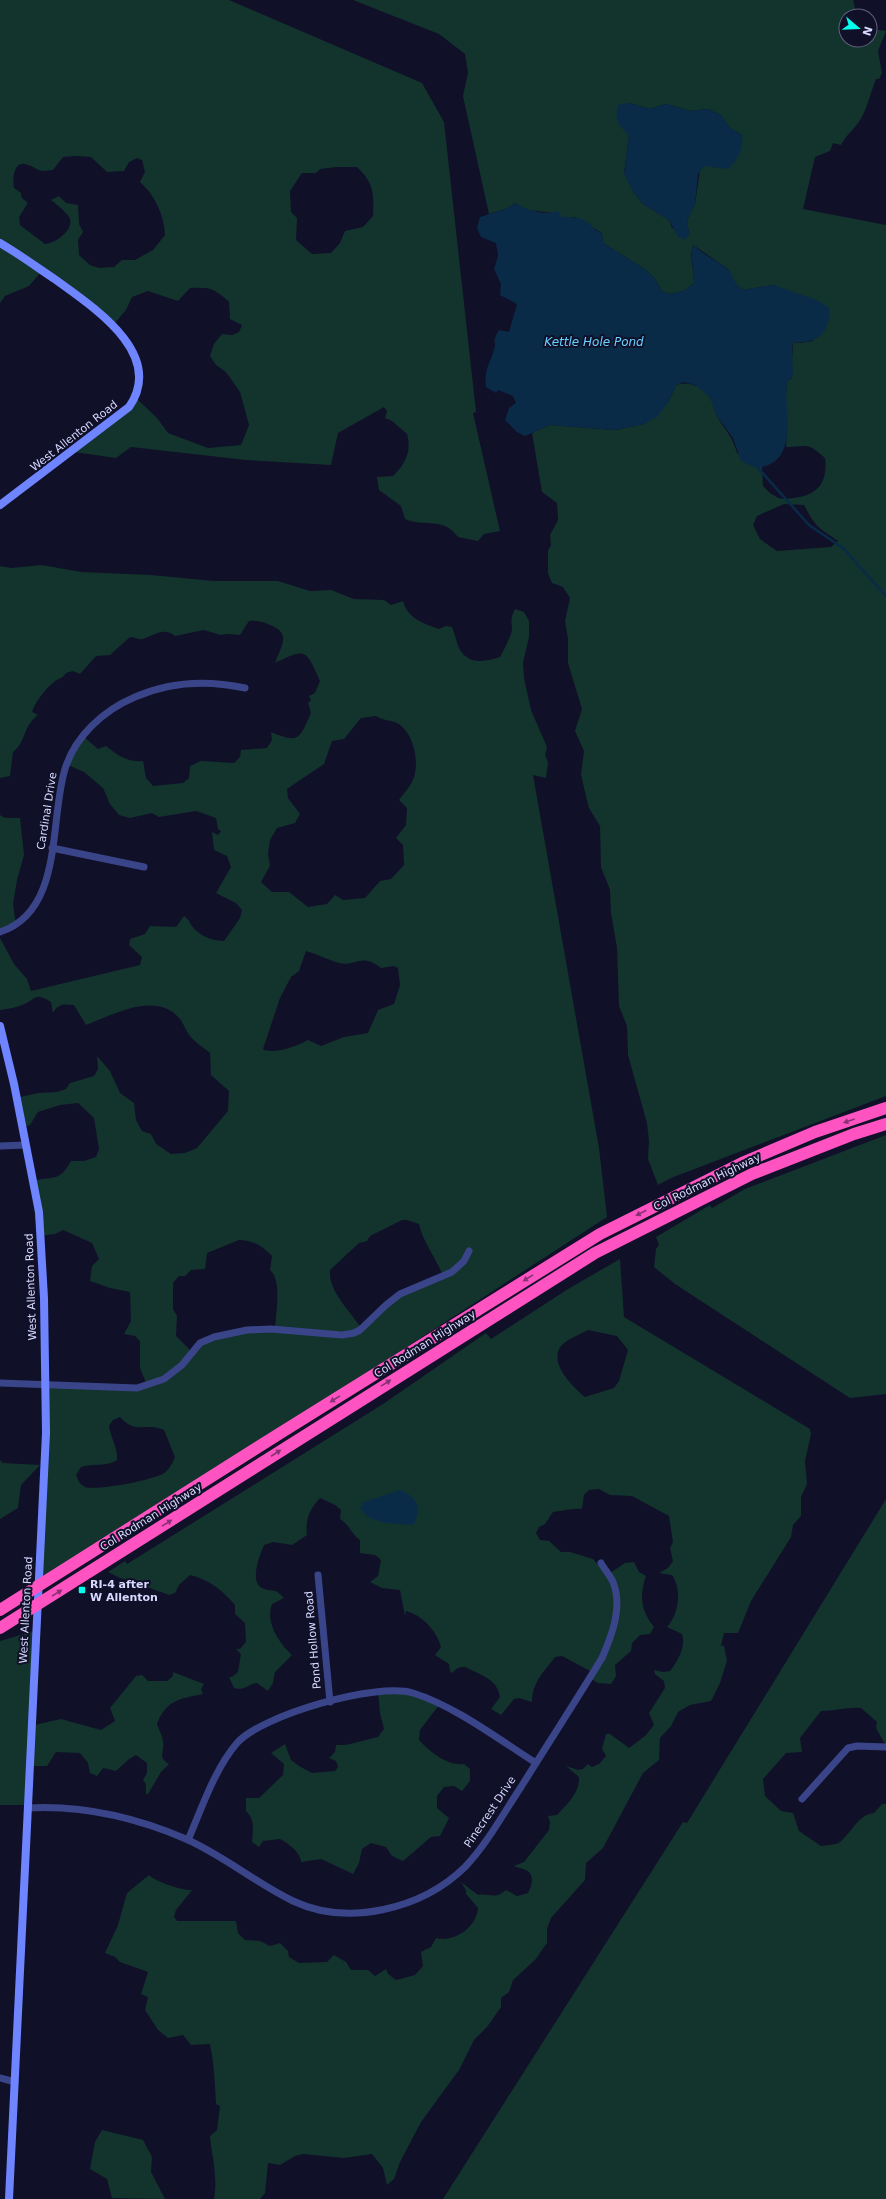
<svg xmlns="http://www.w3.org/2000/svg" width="886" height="2199" viewBox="0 0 886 2199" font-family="'DejaVu Sans',sans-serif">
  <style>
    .green { fill: #13332d; fill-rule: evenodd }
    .water { fill: #0a2b48 }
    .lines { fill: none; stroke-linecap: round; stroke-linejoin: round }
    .stream { stroke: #0a2b48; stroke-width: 2.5 }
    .street { stroke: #3a4589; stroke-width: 7 }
    .secondary { stroke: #6f84ff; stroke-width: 8 }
    .highway { stroke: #ff53c2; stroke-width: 12 }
    .oneway { fill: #883276 }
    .poi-dot { fill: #04ffee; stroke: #101029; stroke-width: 1.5 }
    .labels { text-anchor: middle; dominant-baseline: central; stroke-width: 4; stroke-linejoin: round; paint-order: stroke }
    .street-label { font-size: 11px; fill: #d8daff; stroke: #101029 }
    .poi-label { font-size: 11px; font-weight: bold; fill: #d8daff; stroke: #101029; text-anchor: start }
    .water-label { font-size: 12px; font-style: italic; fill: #66d2ff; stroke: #101029 }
  </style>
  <rect width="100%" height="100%" fill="#101029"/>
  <g class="green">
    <path d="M0,0H229L422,83L444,122L476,412L473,413L500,531L484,534L478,541L458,537C442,516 427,528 405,519L401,506L379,490L377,477L393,476C405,464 412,452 407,434L392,421L385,418L387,411L384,407L338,433L331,465L246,460L131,447L116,458L74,452L136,398L157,418L168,433L208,448L241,445L249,425L240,392L226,372L216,365L210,356L214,344L222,334L232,335L239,332L242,325L230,319L229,302C214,288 210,287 190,288L178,301L148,291L132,297L126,310L114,324L41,272L29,286L5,296L0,303ZM75,156L91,157L107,172L124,171L129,162L137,158L142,160L145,172L140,182C155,195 164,215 165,235L153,250L135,260H122L114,267L99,268L90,265L79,255L78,240L83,232L79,224L78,205L66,203L59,196L51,200C56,204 65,211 69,217C76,229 55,244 45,244L20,225L19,217L28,203L22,198L21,193L14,188C12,178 14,159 28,165C33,166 38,171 43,171C46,171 49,170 53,170L63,157ZM336,167H357C374,183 374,194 373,216L363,227L345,231L340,243L331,253L312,254L296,240L297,218L291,212L290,191L302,173H316L320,169Z"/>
    <path d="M353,0H853L857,16H846V40H870V29L886,31L878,51L882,73L879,79H876C871,91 867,110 860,120C854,130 846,135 841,145L833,143L830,151L815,157L803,209L886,225V1096L671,1178L658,1185L648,1159L649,1141L647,1123L628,1055L627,1026L619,1006L617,948L611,913L610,890L601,867L600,826L589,808L584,788L581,774L584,751L575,731L582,709L568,663V639L565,621L570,598L563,587L552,583L548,573V551L551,545L550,535L558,520L557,503L542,492L532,433L550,425L615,430L644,424L669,401L676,385C688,381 701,386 709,396C713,401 714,409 716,414C724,430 732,434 737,453L762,467L763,486C766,489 770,494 775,496C780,500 787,499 793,498C818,496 828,482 825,458C806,441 808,447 786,447C788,425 784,404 787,381L791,379L793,342L801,343L813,341L773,285L743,290L735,284L728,269L693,245C689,257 694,270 694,283L684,291L669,294L662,291L655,279L646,270L603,243L602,233L575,217H562L553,213L527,210L515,203L506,209L489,214L463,96L468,73L465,54L439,34ZM629,103L650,109L666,104L691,111L707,109L721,115L730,128L742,135L700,170L695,204L687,220L689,234L672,228L669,220L643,204L634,193L624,173L629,135ZM784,504L804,505C816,528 818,527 838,541L831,547L777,551L760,539L753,525L757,516Z"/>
    <path d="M42,565L81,572L151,575L214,581H278L310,591L331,590L354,599L384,600L391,605L403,601C408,619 423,623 439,629L446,626L452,627C455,634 456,641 459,648C467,665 485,662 500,657C504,650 508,642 511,634C514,623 508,623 515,609L524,612L529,621V637L523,663L524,678L531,710L547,747L545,755L548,762L546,778L533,775L599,1148L607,1217L42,1584V1387L121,1389L146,1383L140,1368V1341L135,1336L124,1334L131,1321L130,1292L110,1288L90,1281L92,1266L99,1259L92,1243L63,1230L55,1234L38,1236L37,1232L31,1182C51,1174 58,1185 71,1161H84L96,1157L99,1149L94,1118L78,1103L60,1105L38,1112L30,1125L21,1128L16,1098L38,1093L57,1092L66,1089L70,1083L94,1076L98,1069L97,1056L110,1071L120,1093L134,1103L136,1120L142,1131L151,1134L156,1144L171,1154L185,1153L197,1148L228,1111L229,1091L211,1075L210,1053C204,1048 196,1043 191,1037C186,1032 184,1024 180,1019C157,990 112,1015 86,1025L74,1005C65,1004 58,1003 53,1013L51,1002C34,991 36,1000 22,1005C15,1008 7,1009 0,1010V938L14,964L27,979L31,991L140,965L142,957L129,945L130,939L145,934L150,926L176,927L184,916C189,919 189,922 192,926C199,936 213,941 224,941L240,918L242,910L236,903L216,893L231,867L227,856L214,850L212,832L218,835L221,831L218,829L216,818L196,811L159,817L152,813L130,818L119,815L110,804L103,788L84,772L68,765L84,737L98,749L106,746C117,755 129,763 143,761L146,778L153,786L183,783L189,778L190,766L201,761L234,763L240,757L241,750L267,748L272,740L271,732C300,744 299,739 311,713L308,703L311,700L309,696L315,693L320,681C306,650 307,647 275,663C281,646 292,633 270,625C263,622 257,620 249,621L240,635L228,634L220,635L204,630L175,636C163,626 154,636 142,639C139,640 134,637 130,637L110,655L96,656L80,674L73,671L66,673C62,679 59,678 54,682C45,689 35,702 32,712L38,715C22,727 27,741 13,752L10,776L0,778V566L11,568ZM376,716C384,721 390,720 397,723C414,732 421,765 412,782C409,788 403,794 399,800L407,808L406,825L396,838L403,845L404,865L391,879L380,881L365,898L343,900L335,895L327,904L308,907L289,892H272L261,882L270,866L268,854L270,840L277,828L295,823L300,814L288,798L287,789L324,764L332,741L344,739L361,718ZM306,951C317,954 328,960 339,963C356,967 361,952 381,968L394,966L398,968L400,985L394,1004L378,1010L368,1033L344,1037L321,1046L308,1040C298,1046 272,1055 263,1049L280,998L291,977L299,971ZM402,1220H407L419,1224C423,1242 435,1257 442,1273L391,1297L361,1326L359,1325C349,1310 328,1290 330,1270L359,1243L367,1241L370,1236ZM239,1240C253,1240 262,1246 272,1256L270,1270C282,1279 276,1314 275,1328L215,1336L190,1350L176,1336L177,1316L173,1309V1283L179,1276H185L191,1270L205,1269L207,1253ZM120,1417C136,1435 145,1422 164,1430L175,1457C173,1462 169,1470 164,1473C155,1480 96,1491 85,1487C80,1485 78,1480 76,1475L81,1467C94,1463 106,1467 117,1460C118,1448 111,1439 109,1426L113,1420Z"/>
    <path d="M0,815L5,818H20L24,855L17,880L13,904L16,925L0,933Z"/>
    <path d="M886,1135V1394L850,1398L675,1284L654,1267L656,1249L659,1245L656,1237L710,1205L712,1208L745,1189Z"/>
    <path d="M620,1259L624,1317L810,1429L811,1434L805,1461L807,1484L801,1497V1516L793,1525L791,1537L751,1601L738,1633H724L721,1646H724L727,1661L720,1683L711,1701L690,1705L678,1712L671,1726L660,1738L659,1760L643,1773L603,1848L586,1863L585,1880L551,1918L547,1929V1943L535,1960L513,1980L509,1992L501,1998V2007L487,2027L474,2040L459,2070L421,2122L400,2162L394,2179L387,2185L383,2168L372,2154L344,2158L303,2154L295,2156L280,2165L268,2163L265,2193L260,2199H214C218,2177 212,2158 210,2136L217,2130L220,2106L216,2104C215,2083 214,2064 210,2044L191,2045L183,2035L168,2038L158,2030L145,2010L148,1997L141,1994L148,1972L120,1962L115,1957L105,1953L118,1925L127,1893L149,1875C154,1881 183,1891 192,1890L176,1910L174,1917L177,1921H236L238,1933L245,1940L260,1941L270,1946L280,1943L288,1951L289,1957L299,1963L327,1962L334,1955L346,1962L351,1970H368L375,1976L386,1969L388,1974L396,1980L415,1975L423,1966L421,1952L431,1947L436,1938C454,1943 477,1927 478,1908L466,1894V1890L461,1882L478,1895C490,1893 495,1900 506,1890L517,1896L528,1893C533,1884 535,1872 523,1869C519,1867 517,1868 514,1866L524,1862L549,1830L550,1822L548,1816L557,1815C567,1804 580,1793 579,1777L566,1766L578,1770L583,1769L588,1764L592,1767L599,1764L606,1756L602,1749L606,1734H610L629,1748L645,1736L654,1725L649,1713L665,1688L664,1681L655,1674L654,1670L663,1672L670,1671C678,1660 686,1647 682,1634L667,1627C679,1614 682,1589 672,1575L659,1573L668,1568L673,1561L670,1548L673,1542L669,1516L632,1496L610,1495L599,1489L589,1490L584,1495L582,1509C572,1508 563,1511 553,1512L545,1524L539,1527L536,1533L540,1540L549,1541L561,1552H570L593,1559L607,1575L625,1563L634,1562L639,1572L646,1576C639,1596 641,1611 654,1627L650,1634L640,1635L632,1643L631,1651L615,1665L616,1676L611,1684L598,1683L589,1678L590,1671L562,1656L555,1657C544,1672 532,1682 532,1702L519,1698L514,1699L501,1715L491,1709L500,1697C498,1681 484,1676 471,1670C468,1669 466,1666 463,1667C458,1667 455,1670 452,1673L450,1671L449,1664L435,1655L441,1647C437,1631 422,1615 406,1611L405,1616L400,1590L382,1588L370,1582L378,1576L381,1560L375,1555L360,1553V1540C351,1534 349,1524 340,1519L341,1510L335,1505L320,1498C310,1509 305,1519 307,1535L292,1545L273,1542L264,1545C260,1555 249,1581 262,1588C272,1593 273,1586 284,1598L272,1604C265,1622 279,1643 292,1655L275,1672L273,1683L268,1691L257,1683C248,1684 244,1691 234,1688L229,1677H232L238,1672L241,1654L236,1649H240L246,1642L245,1623L235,1614V1605C222,1590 210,1580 190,1575L179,1585L175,1593L169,1595L144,1586L134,1588L128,1585V1580L120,1578L108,1572L125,1561L127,1564L383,1404L486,1333L491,1339L568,1289ZM588,1330L617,1336L628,1350L619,1381L614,1388L585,1397C573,1387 548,1363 561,1346C567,1339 581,1334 588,1330Z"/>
    <path d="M0,1460L3,1463L40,1465L21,1485L18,1508L0,1519Z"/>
    <path d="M886,1499V1746L876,1728L877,1722L861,1708C846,1707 836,1711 821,1711L800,1738L802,1752L786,1753L763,1779L765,1796L781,1811L793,1813L799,1831L821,1846C827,1845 836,1845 840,1842C851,1833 859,1814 874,1813L882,1804H886V2199H443L683,1822L687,1823Z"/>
    <path d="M34,1631L30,1726L61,1719L101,1730L115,1721L110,1708L136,1676L142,1675L148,1681H167L173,1676V1672L204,1684L201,1689L203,1694C179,1699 166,1700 157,1724C159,1730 163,1737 163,1742C165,1752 157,1757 169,1764L161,1772L148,1794H146V1784L143,1780L147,1773V1763L136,1755L129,1759L116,1771L103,1768L97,1776L90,1773L88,1763L80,1753L56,1752L47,1766H30L26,1805H0V1641Z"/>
    <path d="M404,1690L439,1705L420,1730L419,1740C430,1752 447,1766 464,1764L470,1769V1781L462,1791L454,1786L444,1787L437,1796V1808L449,1818L440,1836L431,1837L403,1861L392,1856L386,1847L371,1843L362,1849L359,1863L353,1874L321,1859L301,1862C301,1853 288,1843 280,1839L263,1841L259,1847L252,1842C253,1830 255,1819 246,1811V1798H259L283,1775L284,1764L271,1753L285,1744L291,1760L299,1766L312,1773L335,1771L338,1767L336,1761L329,1758L335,1752L336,1745H346L378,1737L384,1729L380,1713L378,1691Z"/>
    <path d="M102,2130L143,2140L152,2157L151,2172L165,2199L112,2198L107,2179L90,2169L95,2142Z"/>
  </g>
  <g class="water">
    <path d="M629,103L650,109L666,104L691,111L707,109L721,115L730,128L742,135C743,150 739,158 728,169L704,166L698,174L695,204L687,220L689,234L685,240L678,237L669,220L643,204L634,193L624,174L629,135C619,126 613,118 619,104Z"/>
    <path d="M515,203C527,210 544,216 558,211L562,217C571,217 580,217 587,222C593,226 592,229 602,233L603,243L646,270L655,279L662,291L669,294L684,291L694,283C694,270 690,257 693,245C703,254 715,260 726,268C734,274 733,284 743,290L773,285L817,300L829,308C831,332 816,345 793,342C791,352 793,365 793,376L787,382C783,412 801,462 757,468L741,461L733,438L716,415L710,397L695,385L684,382L676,385L669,401L657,417L644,424L615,430L550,425L525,436L517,432L505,420L509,408L516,403L513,396L498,390L496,393L486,387C484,369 489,366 494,350C497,342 491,343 499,330L509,332L517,304L500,295L501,284L494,269L498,256L496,243L481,237L477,228L480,217L506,209Z"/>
    <path d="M400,1490C417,1497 423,1508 413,1525C396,1523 368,1525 360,1507L364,1502Z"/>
  </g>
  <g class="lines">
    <path class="stream" d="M758,468L809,525L843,548L886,596"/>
    <g class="street">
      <path d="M52,848L144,867"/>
      <path d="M0,932C64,911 49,821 65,769C75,736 104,710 135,697C169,682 208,680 245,688"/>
      <path d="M0,1146L26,1145"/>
      <path d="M0,1383L137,1388L164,1379L182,1365L200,1343L214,1337L247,1330L271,1329L342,1335L354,1333L360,1330L386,1305L400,1294L452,1272L464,1261L469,1251"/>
      <path d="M318,1575L330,1702"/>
      <path d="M802,1799L848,1748L857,1746L886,1747"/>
      <path d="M28,1808C82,1805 137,1818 186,1839C224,1856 256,1883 293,1901C348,1927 422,1909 465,1867C487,1844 503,1814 521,1787C548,1744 575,1702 602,1658C612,1635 623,1607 613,1582C610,1575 604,1569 601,1563"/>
      <path d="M188,1840C202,1808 214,1770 237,1743C262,1715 376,1682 413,1693C455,1706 498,1739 536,1763"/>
      <path d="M0,2078L15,2082"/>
    </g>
    <g class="secondary">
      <path d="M0,243C19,254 38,268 56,280C93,307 166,354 129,407L0,505"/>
      <path d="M0,1026L14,1084L39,1212L44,1298L46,1433L9,2199"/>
    </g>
    <g class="highway">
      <path d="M0,1610L282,1432L600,1234L742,1163L815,1132L886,1108"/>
      <path d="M0,1628L595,1253L752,1174L854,1134L886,1124"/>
    </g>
  </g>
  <defs><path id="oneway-solid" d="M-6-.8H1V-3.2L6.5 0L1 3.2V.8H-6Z"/></defs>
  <g class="oneway">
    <use href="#oneway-solid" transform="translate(849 1121) rotate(161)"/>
    <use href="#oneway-solid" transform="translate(641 1213) rotate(152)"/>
    <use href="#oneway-solid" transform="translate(528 1278) rotate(148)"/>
    <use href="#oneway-solid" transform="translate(386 1383) rotate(-32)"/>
    <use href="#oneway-solid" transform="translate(335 1399) rotate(148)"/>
    <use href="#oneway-solid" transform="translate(276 1453) rotate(-33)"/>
    <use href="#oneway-solid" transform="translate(167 1523) rotate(-32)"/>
    <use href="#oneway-solid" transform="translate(57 1593) rotate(-32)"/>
  </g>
  <rect class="poi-dot" x="78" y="1586" width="8" height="8" rx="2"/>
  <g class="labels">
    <g class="street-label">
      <text transform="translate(74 436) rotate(-38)">West Allenton Road</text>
      <text transform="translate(47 811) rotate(-81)">Cardinal Drive</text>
      <text transform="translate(707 1182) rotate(-26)">Col Rodman Highway</text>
      <text transform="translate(31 1287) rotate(-92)">West Allenton Road</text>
      <text transform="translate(425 1344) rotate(-32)">Col Rodman Highway</text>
      <text transform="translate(151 1517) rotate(-32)">Col Rodman Highway</text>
      <text transform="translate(26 1610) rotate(-87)">West Allenton Road</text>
      <text transform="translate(313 1640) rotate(-95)">Pond Hollow Road</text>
      <text transform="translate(490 1812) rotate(-56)">Pinecrest Drive</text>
    </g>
    <g class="poi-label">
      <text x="90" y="1584">RI-4 after<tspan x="90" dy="13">W Allenton</tspan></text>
    </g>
    <g class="water-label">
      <text x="594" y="342">Kettle Hole Pond</text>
    </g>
  </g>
  <g transform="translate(858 28) rotate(109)"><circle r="19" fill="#101029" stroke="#60617f"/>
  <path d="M0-3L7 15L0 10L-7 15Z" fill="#04ffee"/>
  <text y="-6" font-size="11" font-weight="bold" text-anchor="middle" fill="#d8daff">N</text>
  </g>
</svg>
